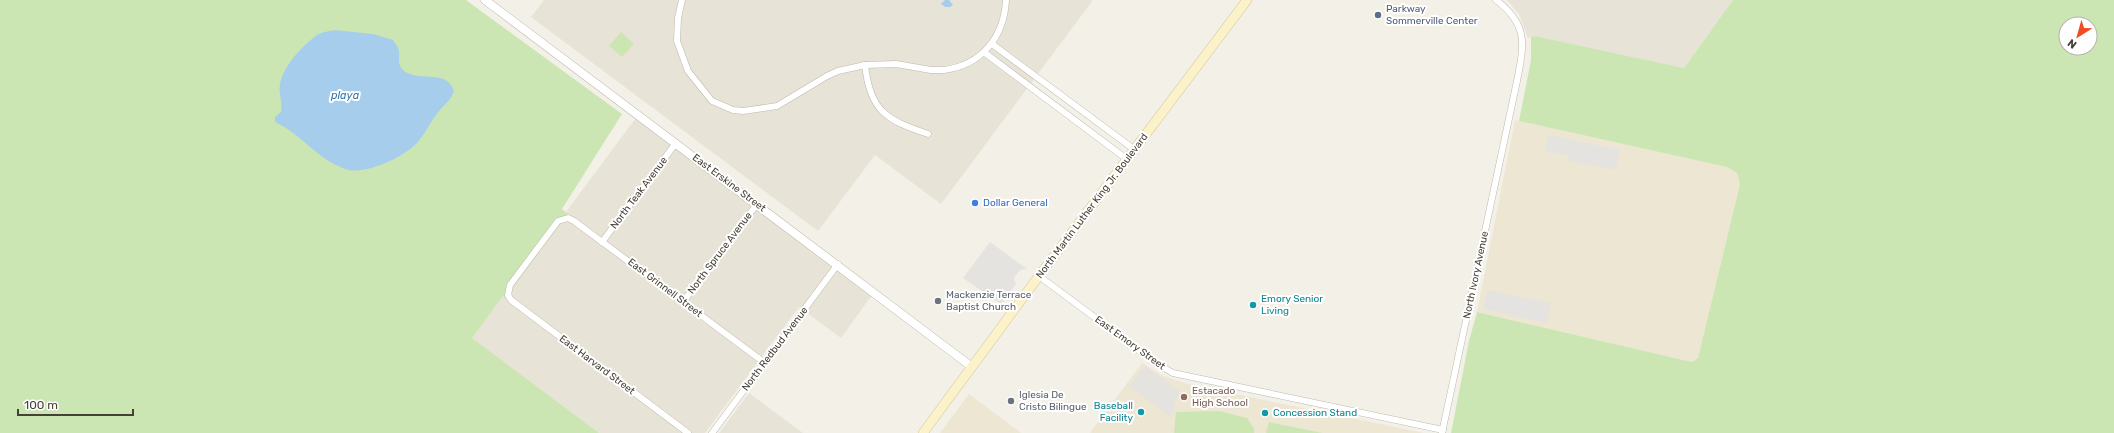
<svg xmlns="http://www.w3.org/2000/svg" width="2114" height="433" viewBox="0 0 2114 433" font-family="Rubik,sans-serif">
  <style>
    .residential { fill: #e7e3d6 }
    .education { fill: #ece6d3 }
    .green { fill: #cce6b3; fill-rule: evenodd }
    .parking { fill: #e5e3e0 }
    .water { fill: #a7cded }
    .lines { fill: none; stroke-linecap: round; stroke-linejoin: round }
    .minor-casing { stroke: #beb9ab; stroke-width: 7 }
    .tertiary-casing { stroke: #beb9ab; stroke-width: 9 }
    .secondary-casing { stroke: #d1c599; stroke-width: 10 }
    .minor { stroke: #fff; stroke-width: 6 }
    .tertiary { stroke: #fff; stroke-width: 8 }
    .secondary { stroke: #fcf2c9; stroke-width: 9 }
    .service-dot { fill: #5c6f8a; stroke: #fff; stroke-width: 1.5 }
    .shop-dot { fill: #3f7fe0; stroke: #fff; stroke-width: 1.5 }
    .worship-dot { fill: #6b7280; stroke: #fff; stroke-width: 1.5 }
    .culture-dot { fill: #0f9aa8; stroke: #fff; stroke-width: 1.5 }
    .education-dot { fill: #8d6e63; stroke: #fff; stroke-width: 1.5 }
    .labels { text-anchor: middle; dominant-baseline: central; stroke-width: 4; stroke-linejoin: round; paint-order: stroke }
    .service-label { font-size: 10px; fill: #4e5e75; stroke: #fff; text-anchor: start }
    .street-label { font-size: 10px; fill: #464137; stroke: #fff }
    .shop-label { font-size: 10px; fill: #366cbe; stroke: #fff; text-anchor: start }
    .worship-label { font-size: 10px; fill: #5b616d; stroke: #fff; text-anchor: start }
    .culture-label { font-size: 10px; fill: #0d838f; stroke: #fff; text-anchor: start }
    .education-label { font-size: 10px; fill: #785e54; stroke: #fff; text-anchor: start }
    .water-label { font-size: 11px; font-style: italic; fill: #3475ae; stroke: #fff }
  </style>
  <rect width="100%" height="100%" fill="#f3f0e8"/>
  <g class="residential">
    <path d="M544,0H1093L941,204L875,155L818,231L531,17Z"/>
    <path d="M1507,0H1733L1684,68L1535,36L1528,38L1519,14Z"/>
    <path d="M635,119L872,295L841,338L799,307L705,433H599L471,338L503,296L505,297L568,214L566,212Z"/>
    <path d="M749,393L803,433H719Z"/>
  </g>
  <g class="education">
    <path d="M1515,120L1728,167L1737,173L1740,184L1698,358L1692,362L1477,312Z"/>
    <path d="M1142,363L1161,375L1187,384L1424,433H1090Z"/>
    <path d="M969,394L1021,433H940Z"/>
  </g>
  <g class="green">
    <path d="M0,0H466L622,114L562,209L568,214L505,298L503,296L472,338L599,433H0Z"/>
    <path d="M1733,0H2114V433H1451L1469,341L1477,312L1692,362L1698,358L1740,184L1737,173L1727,167L1519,121L1531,60V37L1535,36L1684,68ZM2066,24H2090V48H2066Z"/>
    <path d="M621,32L634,44L622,57L609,46Z"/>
    <path d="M1219,411L1247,418L1254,429V433H1174L1176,412Z"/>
    <path d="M1269,422L1322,433H1266Z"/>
  </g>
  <g class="parking">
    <path d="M1548,135L1620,150L1616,170L1569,161V156L1545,151Z"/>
    <path d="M990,242L1027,269L1020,270L1014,278L1016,284L1001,304L963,278Z"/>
    <path d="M1487,290L1551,303L1547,323L1483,309Z"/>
    <path d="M1145,366L1179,391L1171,417L1129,386Z"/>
  </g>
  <g class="water">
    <path d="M945,0H949L953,5L950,7H945L941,4Z"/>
    <path d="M335,30L373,34L393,40C395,43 399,48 399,51C400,57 397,63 402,69C416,84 446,67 454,91C451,100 446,103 440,110C431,120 426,133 417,143C404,157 364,176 345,169C318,160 300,133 275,122V117L281,112C283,102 278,94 280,84C283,66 303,45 317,35C322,32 330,31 335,30Z"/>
  </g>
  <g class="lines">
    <defs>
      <g id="minor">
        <path d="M682,0L678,18L677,41L688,71L712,101L733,110L743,111L777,106L827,76L838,71L865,65L896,64L931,70H944C982,65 1004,37 1006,0"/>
        <path d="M992,44L1135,150"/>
        <path d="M985,53L1128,160"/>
        <path d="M865,65C870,111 886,120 928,134"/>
        <path d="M602,242L676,143"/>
        <path d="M1039,276L1156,363L1173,373L1443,430"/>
        <path d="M683,302L757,204"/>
        <path d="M688,433L511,300L508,295L510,285L558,221L568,218L574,221L765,363"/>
        <path d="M712,433L838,264"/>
        <path d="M1442,433L1517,81C1524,45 1529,25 1496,0"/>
      </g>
      <path id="tertiary" d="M485,0L972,367"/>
      <path id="secondary" d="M923,433L1039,276L1247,0"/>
    </defs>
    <use href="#minor" class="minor-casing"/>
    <use href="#tertiary" class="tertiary-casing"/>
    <use href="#secondary" class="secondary-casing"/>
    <use href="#minor" class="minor"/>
    <use href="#tertiary" class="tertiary"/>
    <use href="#secondary" class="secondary"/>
  </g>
  <circle class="service-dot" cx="1378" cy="15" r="4"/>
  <circle class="shop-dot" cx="975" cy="203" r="4"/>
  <g class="worship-dot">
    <circle cx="938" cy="301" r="4"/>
    <circle cx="1011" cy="401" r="4"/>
  </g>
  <g class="culture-dot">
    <circle cx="1253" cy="305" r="4"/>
    <circle cx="1141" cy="412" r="4"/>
    <circle cx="1265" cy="413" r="4"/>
  </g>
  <circle class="education-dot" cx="1184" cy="397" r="4"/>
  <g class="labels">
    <g class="service-label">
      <text x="1386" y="9">Parkway<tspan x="1386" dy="12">Sommerville Center</tspan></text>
    </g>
    <g class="street-label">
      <text transform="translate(729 183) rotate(37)">East Erskine Street</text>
      <text transform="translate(639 193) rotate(-53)">North Teak Avenue</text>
      <text transform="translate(1092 206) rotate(-53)">North Martin Luther King Jr. Boulevard</text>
      <text transform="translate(720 253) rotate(-53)">North Spruce Avenue</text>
      <text transform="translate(1476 275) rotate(-78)">North Ivory Avenue</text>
      <text transform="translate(665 288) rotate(37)">East Grinnell Street</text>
      <text transform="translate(1130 343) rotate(36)">East Emory Street</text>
      <text transform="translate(775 349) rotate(-53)">North Redbud Avenue</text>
      <text transform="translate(597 365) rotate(37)">East Harvard Street</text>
    </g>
    <g class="shop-label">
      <text x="983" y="203">Dollar General</text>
    </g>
    <g class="worship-label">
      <text x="946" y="295">Mackenzie Terrace<tspan x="946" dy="12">Baptist Church</tspan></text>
      <text x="1019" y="395">Iglesia De<tspan x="1019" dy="12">Cristo Bilingue</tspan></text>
    </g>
    <g class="culture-label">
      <text x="1261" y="299">Emory Senior<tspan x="1261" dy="12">Living</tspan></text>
      <text x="1133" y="406" text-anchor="end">Baseball<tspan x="1133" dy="12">Facility</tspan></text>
      <text x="1273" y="413">Concession Stand</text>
    </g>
    <g class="education-label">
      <text x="1192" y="391">Estacado<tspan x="1192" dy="12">High School</tspan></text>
    </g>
    <g class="water-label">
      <text x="345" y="95">playa</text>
    </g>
  </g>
  <g transform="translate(2078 36) rotate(217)"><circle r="19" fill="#ffffff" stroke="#b5b3af"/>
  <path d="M0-3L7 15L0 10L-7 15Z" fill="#f04b22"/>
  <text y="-6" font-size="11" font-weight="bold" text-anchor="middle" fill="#464137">N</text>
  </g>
  <path d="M18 409v6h115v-6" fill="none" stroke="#464137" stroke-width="2"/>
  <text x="24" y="409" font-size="12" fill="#464137" stroke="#ffffff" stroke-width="3" paint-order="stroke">100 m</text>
</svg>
